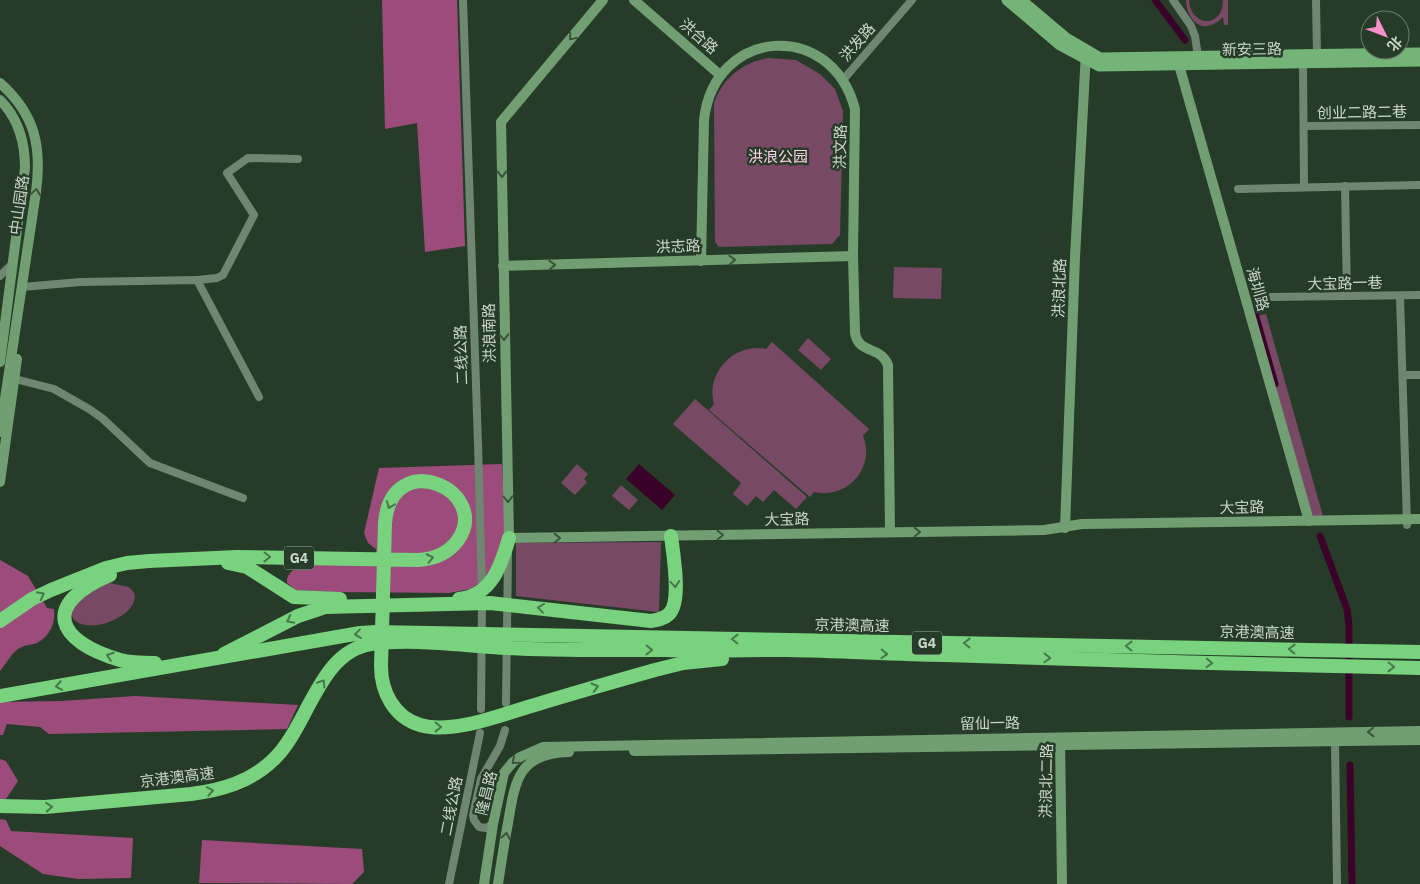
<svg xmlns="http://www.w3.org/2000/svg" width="1420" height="884" viewBox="0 0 1420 884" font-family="'IBM Plex Sans','Noto Sans SC',sans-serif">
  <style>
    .green { fill: #784964 }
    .forest { fill: #9b4c7b }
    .water { fill: #3a0228 }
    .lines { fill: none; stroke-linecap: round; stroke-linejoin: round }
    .canal { stroke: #3a0228; stroke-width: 7 }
    .street { stroke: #6f8770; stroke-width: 8 }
    .secondary { stroke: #729e74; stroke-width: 10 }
    .primary { stroke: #74b478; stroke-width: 11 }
    .highway { stroke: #78d27e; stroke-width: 14 }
    .oneway { stroke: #3a543b }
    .oneway2 { stroke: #47784a }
    .labels { text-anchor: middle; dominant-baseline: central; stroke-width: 5; stroke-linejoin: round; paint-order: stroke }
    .shield { fill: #273c28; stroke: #98a899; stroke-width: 1 }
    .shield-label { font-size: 14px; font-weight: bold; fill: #c9d6c9 }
    .street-label { font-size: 15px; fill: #c9d6c9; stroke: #273c28 }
    .park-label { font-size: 15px; fill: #fed0e9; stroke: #273c28 }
  </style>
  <rect width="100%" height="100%" fill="#273c28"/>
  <g class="green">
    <path d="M1186,0H1189C1191,29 1224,27 1223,0H1228V25H1224L1223,17C1205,36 1187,23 1186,0Z"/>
    <path d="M768,58L796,60L820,74L835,89L843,111L840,235L832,244L719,247L715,242L714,103C723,78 742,63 768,58Z"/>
    <path d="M894,267L942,268L941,299L893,298Z"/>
    <path d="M1266,314L1324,520L1309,521L1249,318Z"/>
    <path d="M808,338L831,359L821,370L798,350Z"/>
    <path d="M772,342L869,429L863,436C876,467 847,500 814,492L810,497L709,410L714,404C705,373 735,342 766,349Z"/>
    <path d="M695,399L807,497L796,509L774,490L763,502L756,496L747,506L733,494L741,483L673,424Z"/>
    <path d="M577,464L588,474L584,479L587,482L575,495L561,483Z"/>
    <path d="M621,485L638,500L629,510L612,496Z"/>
    <path d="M661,542L659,612L516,596V543Z"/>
    <path d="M110,583L129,587C131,589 133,591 134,593C142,616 78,642 70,612L90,588Z"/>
  </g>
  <g class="forest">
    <path d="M382,0H457L465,246L425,252L417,123L385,129Z"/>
    <path d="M502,464L506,539L486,579L470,589L449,593L332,592L296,590L287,583C286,571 299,566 309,563L376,561V549L368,543L364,533L379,468Z"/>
    <path d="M0,560L28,576L47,608L54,609C56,623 50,636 37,643C31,645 23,645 18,649C11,654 6,664 0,671Z"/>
    <path d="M135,696L298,705L287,729L49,734L40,727L7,724L3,735H0V702L61,701Z"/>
    <path d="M0,759L6,761L18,781L6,799H0Z"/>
    <path d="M0,819L6,820L11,831L133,838L131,878L78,879L43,874L0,846Z"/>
    <path d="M202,840L362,849L364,872L352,884L199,883Z"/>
  </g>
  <path class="water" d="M639,464L675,495L662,510L626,479Z"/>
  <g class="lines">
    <g class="canal">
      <path d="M1155,0L1185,40"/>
      <path d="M1254,310L1275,384"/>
      <path d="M1320,536L1347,609L1349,625V717"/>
      <path d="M1350,765L1352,884"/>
    </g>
    <g class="street">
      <path d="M463,0L478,444L482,590"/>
      <path d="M1173,0L1191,26L1195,36L1198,56"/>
      <path d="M1316,0L1317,54"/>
      <path d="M1303,63L1304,187"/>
      <path d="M843,80L912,0"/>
      <path d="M1304,126L1420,125"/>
      <path d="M1345,186L1347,296"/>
      <path d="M1238,189L1420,185"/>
      <path d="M0,276L12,264"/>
      <path d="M197,280L217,278L223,275L254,215L227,173L248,158L298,159"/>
      <path d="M22,287L81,282L197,280L259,397"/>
      <path d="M1400,296L1407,525"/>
      <path d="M1271,297L1420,295"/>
      <path d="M1403,375H1420"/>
      <path d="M15,379L54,389L89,409L102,418L150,463L243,498"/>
      <path d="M506,703L508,555"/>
      <path d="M481,709L482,602"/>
      <path d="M1335,741L1337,884"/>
      <path d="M493,824L486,828L479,827L474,820L473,815L481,779L500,746L505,730"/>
      <path d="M449,884L480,733"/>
    </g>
    <g class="secondary">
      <path d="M603,0L501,122L509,538L1044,530L1082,524L1420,519"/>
      <path d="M634,0L720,75"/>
      <path d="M1179,65L1309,521"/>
      <path d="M0,83C35,114 42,146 36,192L0,432"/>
      <path d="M0,100C19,119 25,142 25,168L0,362"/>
      <path d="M701,261L704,120C714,28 831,18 855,109L853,256L855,333C859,355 880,345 888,365L890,532"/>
      <path d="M503,266L853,256"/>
      <path d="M0,482L17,359"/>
      <path d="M1065,528L1075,257L1086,52"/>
      <path d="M1060,739L1062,884"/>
      <path d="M634,751L1420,740"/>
      <path d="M484,884L493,824L504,773L513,762L520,757L543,747L1420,731"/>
      <path d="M498,884C501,864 504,844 508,823C515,781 518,753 569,752"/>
    </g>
    <g class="primary">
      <path d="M1007,0L1060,45L1099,66L1420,61"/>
      <path d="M1021,0L1066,38L1100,58L1420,53"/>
    </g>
    <g class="highway">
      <path d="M228,563L247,567L294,597L340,599"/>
      <path d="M110,575C41,604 55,641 120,660C131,663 143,663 155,663"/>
      <path d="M459,599C492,595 501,566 509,538"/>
      <path d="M0,621L32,599L51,590L106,568L127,563L149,561L237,557L418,560C434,559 448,554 458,540C492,490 391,446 385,523L381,666C381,692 394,717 420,725C454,735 505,713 538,704C577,692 616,681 655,670L683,663L722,659"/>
      <path d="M224,654L298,616L325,607L490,603L651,621C657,620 664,619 669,614C682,602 673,553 671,536"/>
      <path d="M0,696L360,633L376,632L1420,652"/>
      <path d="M0,806L45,807L191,794C222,790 250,782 273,760C308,728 318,652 371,644C414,638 464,646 508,648C559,651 612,650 664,650C705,651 747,650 788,650C840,651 892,654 944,655C1103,660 1261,665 1420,668"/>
    </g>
  </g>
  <defs><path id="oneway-chevron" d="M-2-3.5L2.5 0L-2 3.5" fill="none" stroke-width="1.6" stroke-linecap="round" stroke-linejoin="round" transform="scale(1.25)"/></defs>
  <g class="oneway">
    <use href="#oneway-chevron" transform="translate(572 37) rotate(130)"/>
    <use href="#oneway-chevron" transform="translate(502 174) rotate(89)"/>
    <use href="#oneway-chevron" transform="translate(36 192) rotate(-82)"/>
    <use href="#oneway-chevron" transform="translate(732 260) rotate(-2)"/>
    <use href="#oneway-chevron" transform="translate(552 265) rotate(-2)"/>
    <use href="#oneway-chevron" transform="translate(504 337) rotate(89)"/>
    <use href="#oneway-chevron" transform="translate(508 499) rotate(89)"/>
    <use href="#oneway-chevron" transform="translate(917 532) rotate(-1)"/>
    <use href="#oneway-chevron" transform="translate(720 535) rotate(-1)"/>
    <use href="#oneway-chevron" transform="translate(557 538) rotate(-1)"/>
    <use href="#oneway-chevron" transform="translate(1371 732) rotate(179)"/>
    <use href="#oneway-chevron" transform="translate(515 761) rotate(139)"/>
    <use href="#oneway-chevron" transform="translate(506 836) rotate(-81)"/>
  </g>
  <g class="oneway2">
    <use href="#oneway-chevron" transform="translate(390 505) rotate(112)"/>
    <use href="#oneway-chevron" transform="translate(267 557) rotate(1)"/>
    <use href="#oneway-chevron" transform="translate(430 558) rotate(-12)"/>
    <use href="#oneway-chevron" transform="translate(675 584) rotate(85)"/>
    <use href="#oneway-chevron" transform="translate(41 595) rotate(-27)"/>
    <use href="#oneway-chevron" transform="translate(541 608) rotate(-173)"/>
    <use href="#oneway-chevron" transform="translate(290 620) rotate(154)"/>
    <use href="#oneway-chevron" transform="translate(358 634) rotate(173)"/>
    <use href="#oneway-chevron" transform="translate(735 639) rotate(-179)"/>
    <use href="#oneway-chevron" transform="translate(967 643) rotate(-179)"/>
    <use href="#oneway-chevron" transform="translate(1129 646) rotate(-179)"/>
    <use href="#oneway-chevron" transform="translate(1292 649) rotate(-179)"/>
    <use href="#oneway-chevron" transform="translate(649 650) rotate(1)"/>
    <use href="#oneway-chevron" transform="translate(884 654) rotate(2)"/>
    <use href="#oneway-chevron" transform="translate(110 656) rotate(-160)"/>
    <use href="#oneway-chevron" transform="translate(1047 658) rotate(2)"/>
    <use href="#oneway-chevron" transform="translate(1209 663) rotate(2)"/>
    <use href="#oneway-chevron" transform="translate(1391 667) rotate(1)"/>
    <use href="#oneway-chevron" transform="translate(322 683) rotate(-58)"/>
    <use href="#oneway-chevron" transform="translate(59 686) rotate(170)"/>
    <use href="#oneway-chevron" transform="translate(595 687) rotate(-16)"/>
    <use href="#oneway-chevron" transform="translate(438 727)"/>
    <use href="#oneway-chevron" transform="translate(210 791) rotate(-11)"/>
    <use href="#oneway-chevron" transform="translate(49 807) rotate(-4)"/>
  </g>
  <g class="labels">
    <g class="shield">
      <rect x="284" y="546.5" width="30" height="23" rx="4"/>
      <rect x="912" y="631.5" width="30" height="23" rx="4"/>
    </g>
    <g class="shield-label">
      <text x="299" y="558">G4</text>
      <text x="927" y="643">G4</text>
    </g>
    <g class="street-label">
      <text transform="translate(699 36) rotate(41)">洪合路</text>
      <text transform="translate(857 42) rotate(-49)">洪发路</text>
      <text transform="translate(1252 49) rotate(-1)">新安三路</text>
      <text transform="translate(1362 112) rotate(-1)">创业二路二巷</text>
      <text transform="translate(840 147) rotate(-89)">洪文路</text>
      <text transform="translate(19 205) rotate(-82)">中山园路</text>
      <text transform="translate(678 246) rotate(-2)">洪志路</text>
      <text transform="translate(1345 283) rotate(-1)">大宝路一巷</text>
      <text transform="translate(1059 288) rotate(-88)">洪浪北路</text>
      <text transform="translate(1258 289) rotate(74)">海圳路</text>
      <text transform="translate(489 333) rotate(-91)">洪浪南路</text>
      <text transform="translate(461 355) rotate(-92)">二线公路</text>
      <text transform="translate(1242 507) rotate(-1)">大宝路</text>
      <text transform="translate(787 519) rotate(-1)">大宝路</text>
      <text transform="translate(852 625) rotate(1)">京港澳高速</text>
      <text transform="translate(1257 632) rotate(1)">京港澳高速</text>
      <text transform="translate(990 723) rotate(-1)">留仙一路</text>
      <text transform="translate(177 777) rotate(-7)">京港澳高速</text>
      <text transform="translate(1046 781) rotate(-89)">洪浪北二路</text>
      <text transform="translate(486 793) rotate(-76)">隆昌路</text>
      <text transform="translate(451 806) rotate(-79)">二线公路</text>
    </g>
    <g class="park-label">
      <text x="778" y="156">洪浪公园</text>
    </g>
  </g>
  <g transform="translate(1385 35) rotate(132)"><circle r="24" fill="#273c28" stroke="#687a68"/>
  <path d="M0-4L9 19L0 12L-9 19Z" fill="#f890cc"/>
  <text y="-8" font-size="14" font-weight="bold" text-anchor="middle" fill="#c9d6c9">北</text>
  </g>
</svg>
